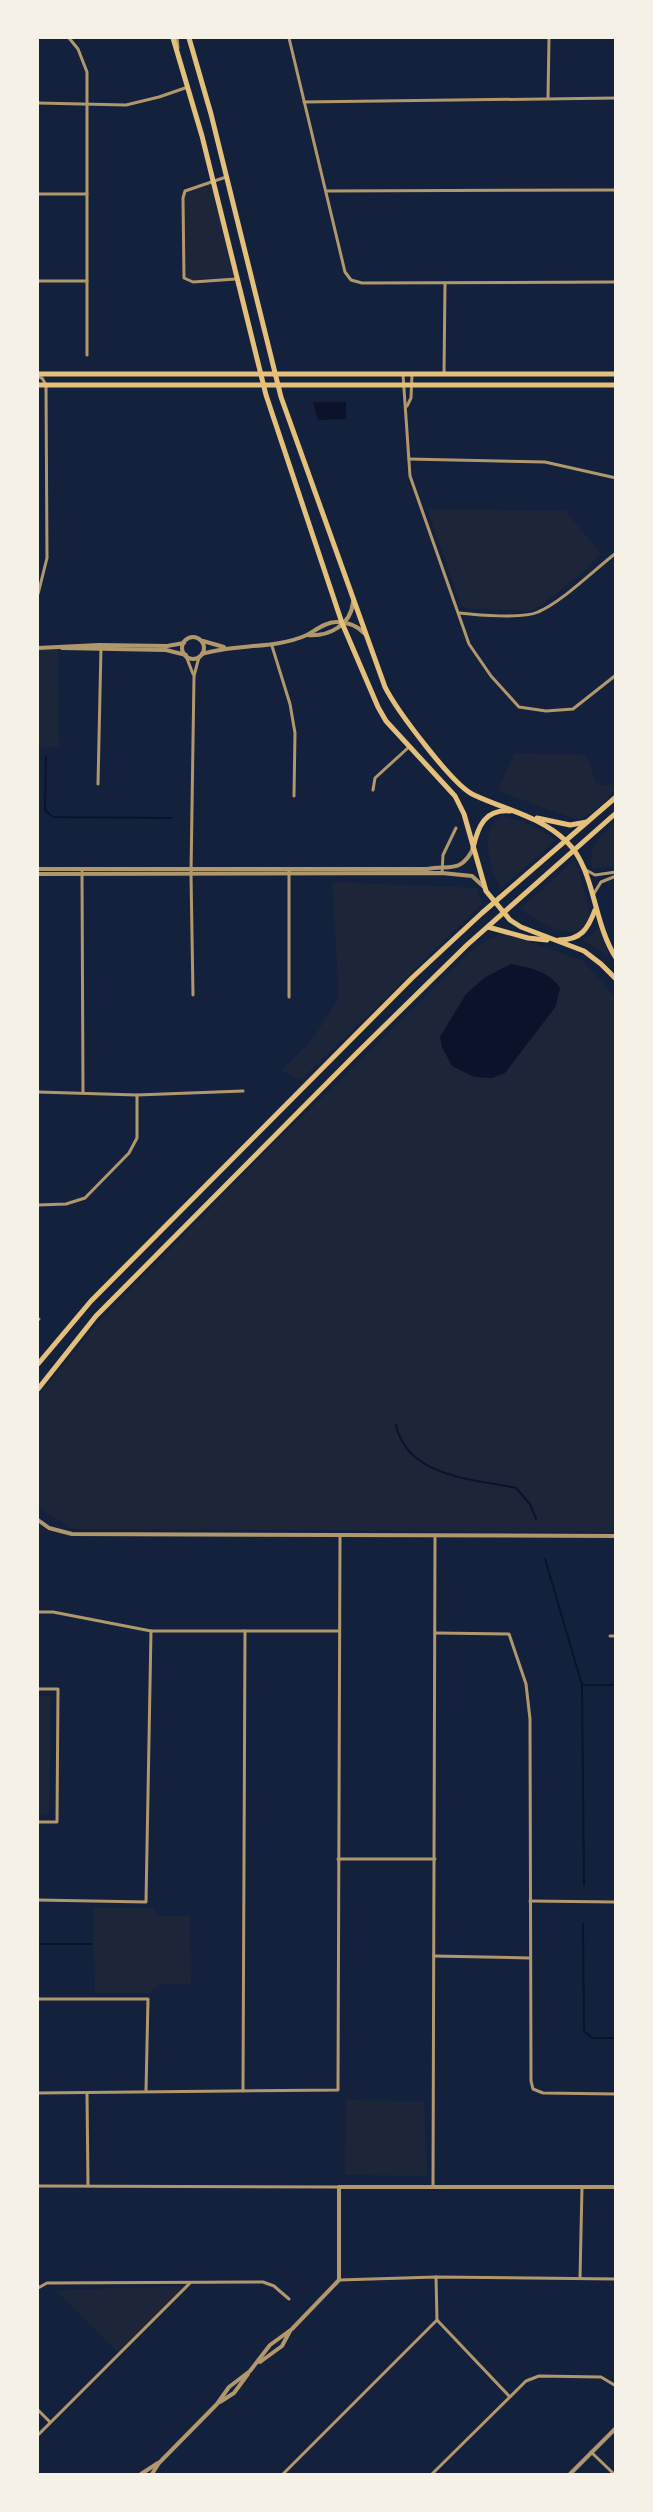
<svg xmlns="http://www.w3.org/2000/svg" width="653" height="2512" viewBox="0 0 653 2512" font-family="Lato,sans-serif">
  <style>
    .green { fill: #1d2539 }
    .water { fill: #0b132b }
    .lines { fill: none; stroke-linecap: round; stroke-linejoin: round }
    .stream { stroke: #0b132b; stroke-width: 2 }
    .minor { stroke: #b1986c; stroke-width: 3 }
    .tertiary { stroke: #b1986c; stroke-width: 4 }
    .primary { stroke: #e5c07b; stroke-width: 5 }
    .trunk { stroke: #e5c07b; stroke-width: 5 }
  </style>
  <rect width="100%" height="100%" fill="#14213d"/>
  <g class="green">
    <path d="M213,181L236,279L193,282L184,278L183,198L185,191Z"/>
    <path d="M427,509L566,511L600,553L588,568L542,605L528,611L468,609L461,605Z"/>
    <path d="M38,648H58L59,747L38,748Z"/>
    <path d="M514,753L586,755L597,785H614L615,791C604,801 591,819 575,819L498,791Z"/>
    <path d="M503,816L527,823L556,840L501,888C490,870 477,827 503,816Z"/>
    <path d="M615,824V866L592,869C588,844 598,840 615,824Z"/>
    <path d="M574,861L579,871L590,914C587,951 536,921 520,909Z"/>
    <path d="M332,882L477,888L482,904L301,1080L281,1071L314,1037L339,998Z"/>
    <path d="M598,926L609,956L583,940L592,935Z"/>
    <path d="M499,935L512,936L583,961L615,997V1532L73,1529L38,1508V1396L101,1319L276,1142L478,945Z"/>
    <path d="M38,1696H51L49,1814L38,1815Z"/>
    <path d="M93,1908H154L156,1916H190L191,1984H160L148,1993H95Z"/>
    <path d="M346,2100L424,2101L427,2176L345,2175Z"/>
    <path d="M187,2286L119,2353L55,2290Z"/>
  </g>
  <g class="water">
    <path d="M313,402H346V419L318,420Z"/>
    <path d="M511,964C531,968 549,971 560,988L556,1006L505,1073L492,1078L474,1077L452,1066L442,1047L440,1037L466,994L484,978Z"/>
  </g>
  <g class="lines">
    <g class="stream">
      <path d="M46,757L45,810L53,817L172,818"/>
      <path d="M396,1425C407,1477 473,1479 516,1488L530,1504L536,1519"/>
      <path d="M545,1559L582,1685L584,1885"/>
      <path d="M582,1685H616"/>
      <path d="M583,1924L584,2031L592,2038H616"/>
      <path d="M38,1944H91"/>
    </g>
    <g class="minor">
      <path d="M69,38L78,49L87,72V355"/>
      <path d="M177,38L178,48"/>
      <path d="M289,38L345,272L351,280L362,283L616,282"/>
      <path d="M548,98L549,38"/>
      <path d="M304,102L616,98"/>
      <path d="M38,103L126,105L159,97L188,87"/>
      <path d="M226,177L185,191L183,198L184,278L193,282L236,279"/>
      <path d="M327,191L616,190"/>
      <path d="M38,194H87"/>
      <path d="M38,281H87"/>
      <path d="M403,374L410,476L469,644L491,676L519,707L546,711L573,709L616,675"/>
      <path d="M444,374L445,283"/>
      <path d="M38,377L42,378L46,385L47,558L38,594"/>
      <path d="M407,406L411,398L412,375"/>
      <path d="M409,459L545,462L616,478"/>
      <path d="M459,613C477,615 523,619 538,612C562,602 594,570 616,553"/>
      <path d="M272,646L290,704L295,733L294,796"/>
      <path d="M186,656L193,674"/>
      <path d="M98,784L101,647"/>
      <path d="M373,790L375,778L409,747"/>
      <path d="M586,870L595,875L616,872"/>
      <path d="M289,871V997"/>
      <path d="M82,872L83,1092"/>
      <path d="M442,873L443,855L456,828"/>
      <path d="M593,895L601,882L616,876"/>
      <path d="M193,995L191,874L194,676L199,657"/>
      <path d="M38,1092L137,1095L243,1091"/>
      <path d="M38,1205L66,1204L85,1198L129,1153L137,1138V1095"/>
      <path d="M38,1319H39"/>
      <path d="M38,1612H53L151,1631H339"/>
      <path d="M436,1633L509,1634L526,1684L530,1719L531,2081L533,2089L543,2093L616,2094"/>
      <path d="M610,1636H616"/>
      <path d="M38,1689H58L57,1822H38"/>
      <path d="M338,1859H435"/>
      <path d="M38,1900L146,1902L151,1631"/>
      <path d="M530,1901L616,1902"/>
      <path d="M434,1956L530,1958"/>
      <path d="M38,1999H148L146,2091"/>
      <path d="M243,2091L245,1631"/>
      <path d="M38,2093L338,2090L340,1536"/>
      <path d="M87,2093L88,2186"/>
      <path d="M38,2186L339,2187"/>
      <path d="M433,2187L435,1537"/>
      <path d="M580,2278L582,2187"/>
      <path d="M339,2280L436,2277L616,2279"/>
      <path d="M38,2288L47,2283L263,2282L274,2286L289,2299"/>
      <path d="M437,2320L509,2396"/>
      <path d="M38,2410L50,2422"/>
      <path d="M38,2435L190,2283"/>
      <path d="M591,2452L614,2474"/>
      <path d="M283,2474L437,2320L436,2277"/>
      <path d="M432,2474L526,2381L539,2376L601,2377L616,2386"/>
    </g>
    <g class="tertiary">
      <path d="M307,635C329,637 351,625 353,602"/>
      <circle cx="193" cy="648" r="11"/>
      <path d="M203,641L224,647"/>
      <path d="M38,648L99,645L167,646L184,643"/>
      <path d="M62,648L166,650L186,655"/>
      <path d="M202,654C236,643 273,650 307,635C316,630 326,622 336,622C348,622 357,625 365,634"/>
      <path d="M38,869H427C450,865 461,873 473,849"/>
      <path d="M38,874L442,873L472,876L483,886"/>
      <path d="M38,1520L49,1528L72,1534L616,1536"/>
      <path d="M260,2362L282,2346L290,2331"/>
      <path d="M220,2402L234,2393L248,2374"/>
      <path d="M141,2474L158,2463"/>
      <path d="M152,2474L159,2463L217,2404L229,2387L250,2371L270,2345L292,2329L339,2280V2187H616"/>
      <path d="M570,2474L616,2428"/>
    </g>
    <g class="primary">
      <path d="M173,38L202,136L266,395L342,623L378,707L386,721L455,796L464,814L486,891L510,920L521,927L584,951L601,964L616,979"/>
      <path d="M189,38L211,114L281,397L385,687C396,709 453,786 474,795C506,810 540,816 567,842C595,869 593,923 616,958"/>
      <path d="M38,374H616"/>
      <path d="M38,385H616"/>
      <path d="M537,818L570,825L587,822"/>
      <path d="M473,848C478,826 485,809 510,811"/>
      <path d="M488,927L528,938L547,940"/>
      <path d="M559,940C581,940 588,929 595,910"/>
    </g>
    <g class="trunk">
      <path d="M38,1364L91,1301L412,978L482,913L616,797"/>
      <path d="M38,1389L96,1316L356,1054L467,945L616,813"/>
    </g>
  </g>
  <rect width="653" height="2512" fill="none" stroke="#f6f1e7" stroke-width="78"/>
</svg>
